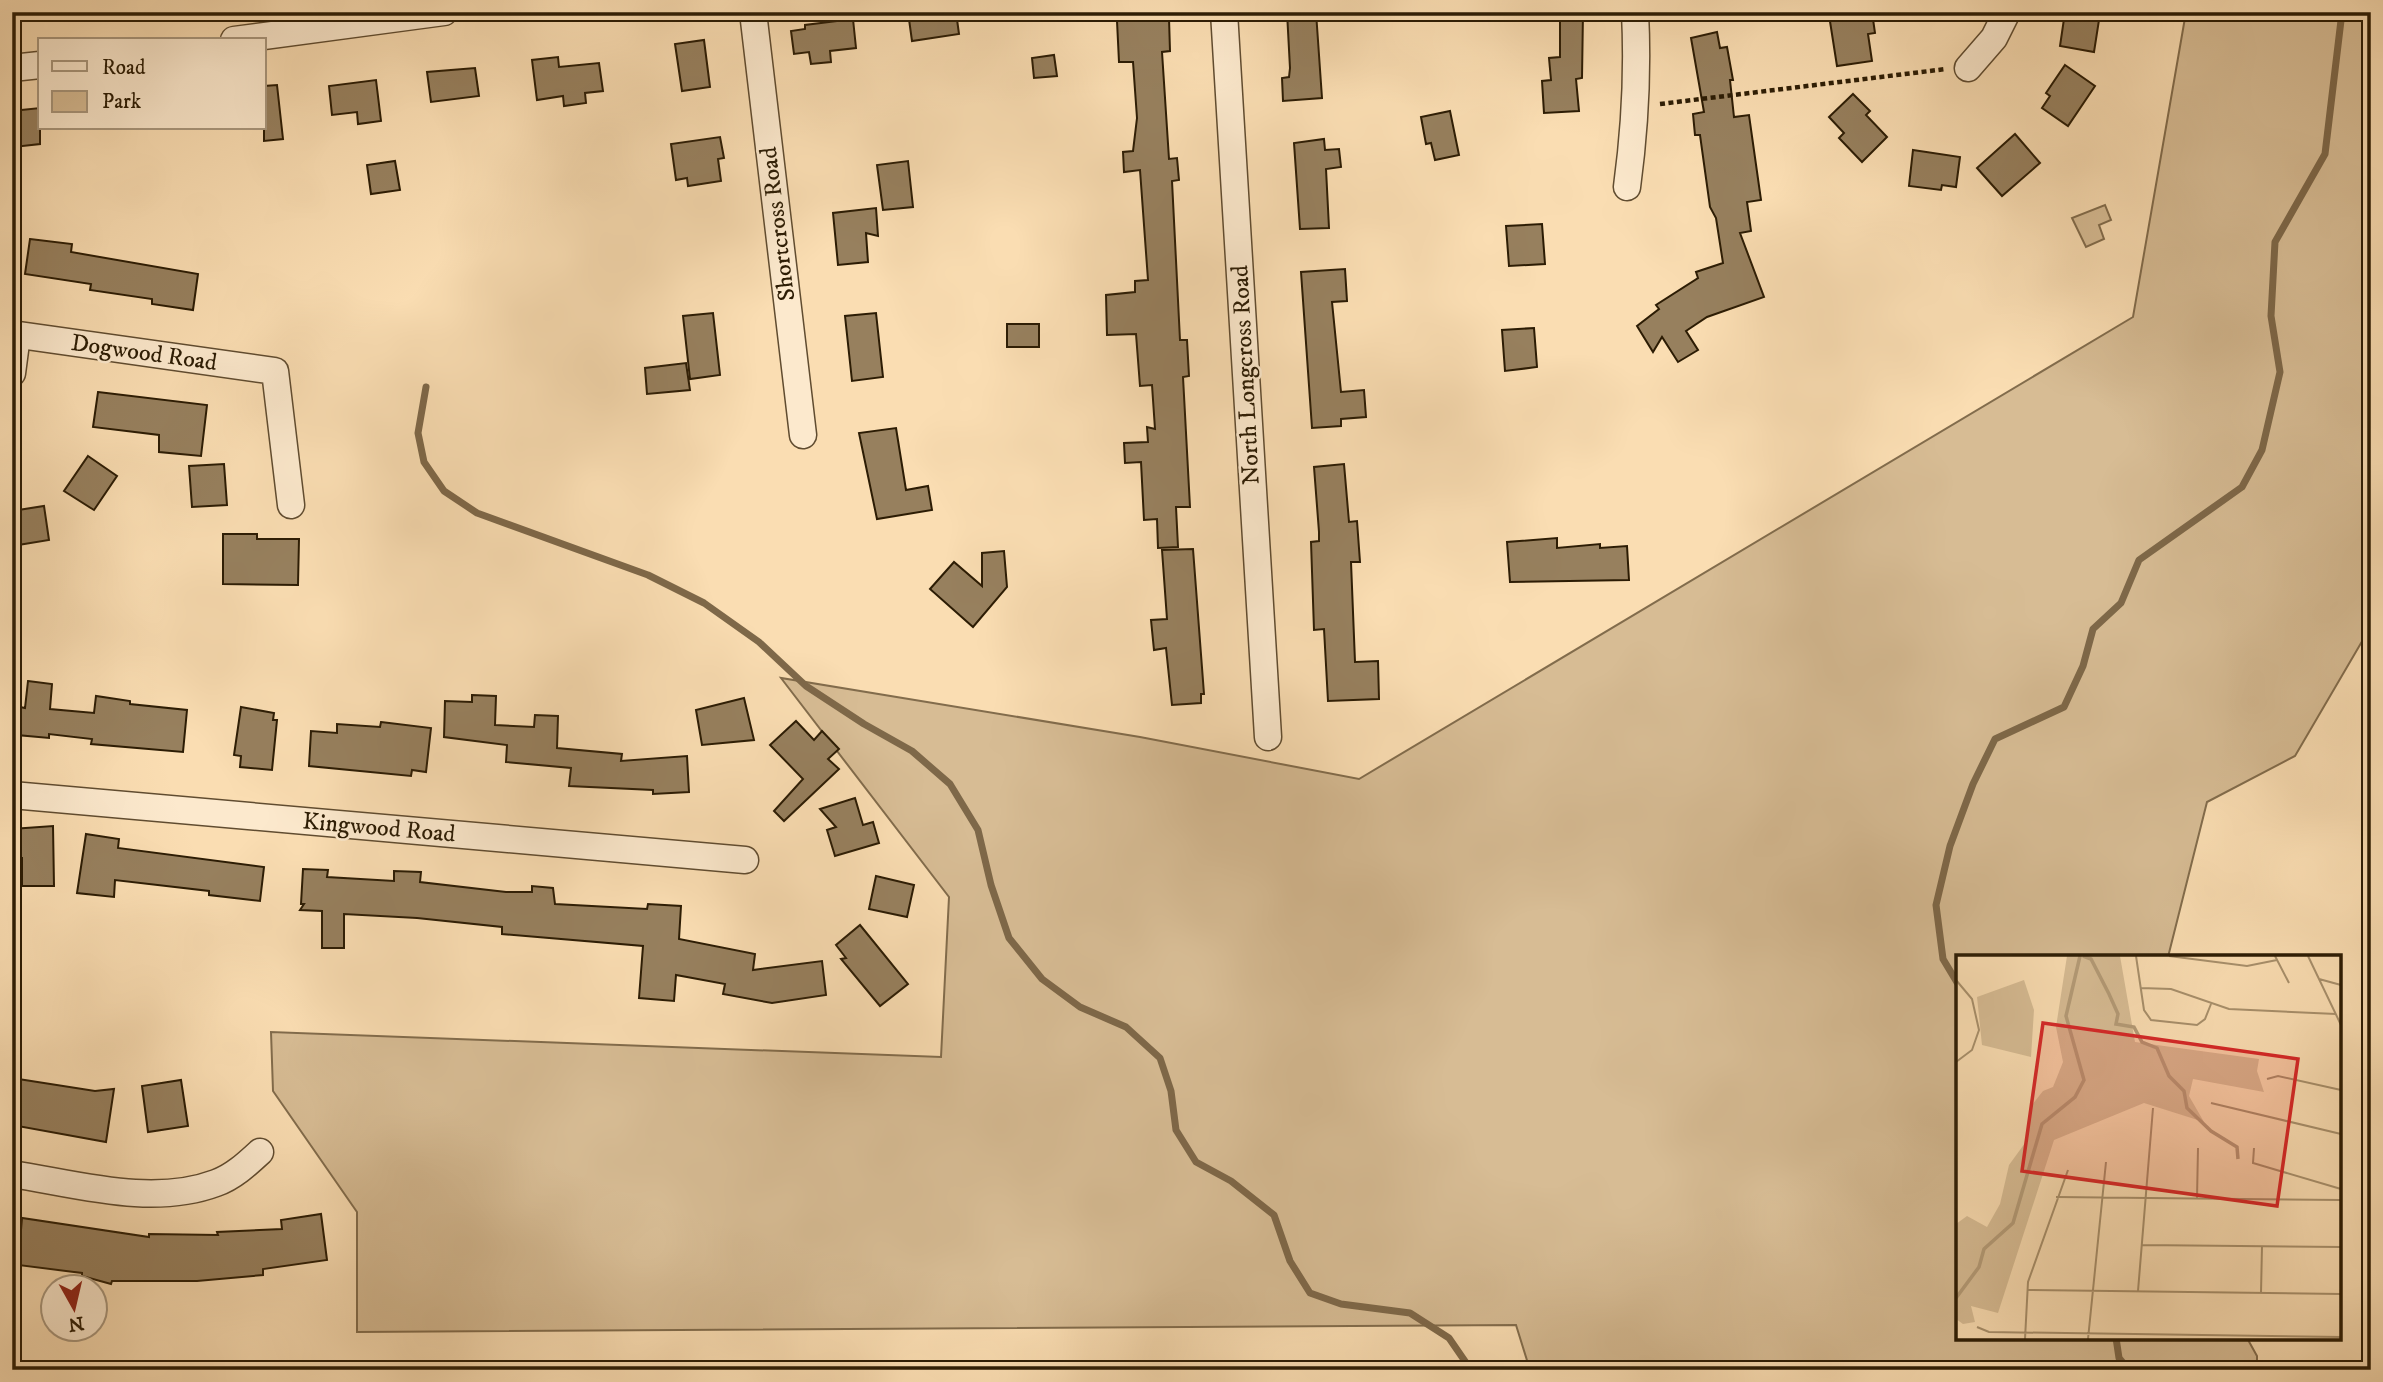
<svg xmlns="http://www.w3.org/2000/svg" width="2383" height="1382" viewBox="0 0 2383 1382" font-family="'IM FELL DW Pica',serif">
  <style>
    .green { fill: #d7bc94; stroke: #826c4c; stroke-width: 2 }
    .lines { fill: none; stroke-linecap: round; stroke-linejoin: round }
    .stream { stroke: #7e6849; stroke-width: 7 }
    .building { fill: #97805e; stroke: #2c1c04; stroke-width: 2 }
    .minor-casing { stroke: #604c30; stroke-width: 29 }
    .path { stroke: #2c1c04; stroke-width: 4.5; stroke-dasharray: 5 3.5; stroke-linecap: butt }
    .minor { stroke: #fce9cd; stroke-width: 26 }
    .labels { text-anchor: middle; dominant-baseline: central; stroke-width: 5; stroke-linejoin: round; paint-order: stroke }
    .street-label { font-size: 24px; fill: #2c1c04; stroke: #fce9cd }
    .inset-river { fill: none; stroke: #b49b77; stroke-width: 3.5 }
    .inset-road { fill: none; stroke: #a8906c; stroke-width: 2 }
    .view { fill: #d62828; fill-opacity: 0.15; stroke: #d62828; stroke-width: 3.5 }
    .inset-edge { fill: none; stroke: #2c1c04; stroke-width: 3.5 }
  </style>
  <rect width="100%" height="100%" fill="#faddb2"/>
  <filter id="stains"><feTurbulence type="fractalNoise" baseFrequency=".00286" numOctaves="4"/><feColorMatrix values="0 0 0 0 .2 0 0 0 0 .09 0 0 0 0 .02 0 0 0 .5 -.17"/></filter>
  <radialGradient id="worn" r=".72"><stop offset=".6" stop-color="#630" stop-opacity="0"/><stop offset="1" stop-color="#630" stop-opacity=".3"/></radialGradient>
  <g class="green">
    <path d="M2186,12H2371V626L2295,756L2207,802L2168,957H1958V1338H2247L2257,1356V1370H1530L1516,1325L357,1332V1212L273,1091L271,1032L941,1057L949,897L781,678L1140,737L1359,779L2133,317Z"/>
    <path d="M2105,205L2111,220L2099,225L2104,239L2086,247L2072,218Z"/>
  </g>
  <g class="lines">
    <g class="stream">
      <path d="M426,387L418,433L424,462L444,491L477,513L648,575L704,603L759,642L806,686L864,724L912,751L950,784L978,830L991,885L1009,938L1042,979L1080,1007L1126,1027L1160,1058L1171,1091L1176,1130L1196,1162L1231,1181L1274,1215L1290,1261L1310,1293L1341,1304L1410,1313L1449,1338L1471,1370"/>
      <path d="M1958,984L1943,959L1936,905L1950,846L1973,784L1995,739L2064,707L2083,666L2093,629L2121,603L2139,560L2242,487L2262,450L2280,372L2271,316L2275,242L2325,154L2342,12"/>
      <path d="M2116,1338L2119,1358L2129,1370"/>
    </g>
  </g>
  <g class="building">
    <path d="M908,12H956L959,34L912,41Z"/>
    <path d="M1287,12H1316L1322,98L1283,101L1282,78L1289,77L1290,68Z"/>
    <path d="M1560,12H1583L1582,78L1576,79L1579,111L1544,113L1542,81L1551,80L1549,58L1560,57Z"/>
    <path d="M1848,12H1872L1875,33L1868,34L1872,61L1837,66L1829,15Z"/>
    <path d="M2065,12H2092L2091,18L2099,20L2094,52L2060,46Z"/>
    <path d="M1169,18L1170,51L1162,52L1169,159L1177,158L1179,180L1172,181L1180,340H1187L1189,376L1183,377L1190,507H1176L1178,547L1158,548L1157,519L1144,520L1141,462L1125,463L1124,443L1148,442L1147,427L1155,429L1152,385L1140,386L1136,334L1107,335L1106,295L1135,292V281L1148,280L1140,170L1124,172L1123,152L1133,151L1137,118L1133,62H1119L1117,21Z"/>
    <path d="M853,19L856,48L830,51L831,62L811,64L809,52L794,54L791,31L805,29V25Z"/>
    <path d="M1717,32L1720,48L1727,47L1733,80H1730L1734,117L1749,115L1761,200L1747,202L1751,231L1740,233L1764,297L1707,317L1686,331L1698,350L1678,362L1662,337L1653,352L1637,326L1659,309L1656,305L1698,278L1696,272L1723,263L1716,218L1710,207L1700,135H1695L1693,114L1704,112L1691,38Z"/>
    <path d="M704,40L710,87L682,91L675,44Z"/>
    <path d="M1054,55L1057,76L1034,78L1032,58Z"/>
    <path d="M558,57L559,67L599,63L603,91L585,93L586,103L564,106L563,96L537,100L532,60Z"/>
    <path d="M2065,65L2095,86L2068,126L2042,108L2050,96L2046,93Z"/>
    <path d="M475,68L479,96L431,102L427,72Z"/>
    <path d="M376,80L381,121L358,124L357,112L332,115L329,86Z"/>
    <path d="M277,85L283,139L264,141V86Z"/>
    <path d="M1853,94L1870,111L1866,115L1887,137L1862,162L1839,138L1844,133L1829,117Z"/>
    <path d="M40,108V144L14,147L12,111Z"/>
    <path d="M1450,111L1459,155L1435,160L1431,143L1426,144L1421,117Z"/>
    <path d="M2015,134L2040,163L2002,196L1977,168Z"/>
    <path d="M720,137L724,158L718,159L721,181L688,186L687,178L676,180L671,144Z"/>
    <path d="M1324,139L1325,150L1339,149L1341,167L1326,169L1329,228L1300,229L1294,143Z"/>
    <path d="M1913,150L1960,157L1956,187L1942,185L1941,190L1909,186Z"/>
    <path d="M395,161L400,190L371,194L367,165Z"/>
    <path d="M908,161L913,207L883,210L877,165Z"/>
    <path d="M876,208L878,236L866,233L868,262L838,265L833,213Z"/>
    <path d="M1542,224L1545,264L1509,266L1506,226Z"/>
    <path d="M30,239L72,244L71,252L198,274L193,310L152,304V299L90,290L91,284L25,274Z"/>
    <path d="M1345,269L1347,301L1332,302L1341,392L1364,390L1366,417L1341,419V426L1312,428L1301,272Z"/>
    <path d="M713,313L720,375L690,379L683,316Z"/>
    <path d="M876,313L883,377L852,381L845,316Z"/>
    <rect x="1007" y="324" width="32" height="23"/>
    <path d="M1534,328L1537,367L1505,371L1502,330Z"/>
    <path d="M686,363L690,390L647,394L645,368Z"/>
    <path d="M98,392L207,405L201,456L159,452V435L93,427Z"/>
    <path d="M896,428L906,490L928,486L932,510L877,519L859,433Z"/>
    <path d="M88,456L117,476L94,510L64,491Z"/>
    <path d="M224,464L227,505L192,507L189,466Z"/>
    <path d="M1344,464L1349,522L1357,521L1360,562H1351L1355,662L1378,661L1379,699L1328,701L1324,629L1314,630L1311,542L1319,541V532L1314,467Z"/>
    <path d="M44,506L49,540L12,546V511Z"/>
    <path d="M223,534H257V539H299L298,585L223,584Z"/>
    <path d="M1557,538V548L1600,544V548L1627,546L1629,580L1510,582L1507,542Z"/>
    <path d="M1193,549L1204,694H1201V703L1172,705L1166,648L1154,650L1151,620L1167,619L1162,550Z"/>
    <path d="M1004,551L1007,587L973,627L930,589L954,562L982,586V553Z"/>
    <path d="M28,681L52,684L50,709L94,713L96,696L130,701V704L187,710L183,752L91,744L92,739L49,734V738L17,735L20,707L25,708Z"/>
    <path d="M472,695L496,696L495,725L534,727L535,715L558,716L557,748L622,754L621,761L687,756L689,792L653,794V790L569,786L571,768L506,762L507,745L444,737L445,701L472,702Z"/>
    <path d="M744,698L754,740L702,745L696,710Z"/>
    <path d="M241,707L274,713L273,720H277L272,770L240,767L241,756L234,755Z"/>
    <path d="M796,721L814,740L822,731L839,749L828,759L839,769L784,821L774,811L803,779L770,745Z"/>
    <path d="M381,722L431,728L426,772L412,770L411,776L309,766L311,731L337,733V724L380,727Z"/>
    <path d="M855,798L863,825L873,822L879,843L835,856L827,830L836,827L820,809Z"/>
    <path d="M53,826L54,886H22V858H13L12,829Z"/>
    <path d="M86,834L119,839L118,848L264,867L260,901L209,895V891L115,880L114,897L77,893Z"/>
    <path d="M303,869L328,870L327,877L394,881V871L421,872L420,882L506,892H532V886L553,888L555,904L647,909L648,904L681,906L679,939L755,954L753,970L822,961L826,995L772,1003L723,994L725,984L676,975L674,1001L639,998L643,946L502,934V927L417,918L344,914V948H322V911L300,910L304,904H301Z"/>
    <path d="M876,876L914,885L907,917L869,909Z"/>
    <path d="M860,925L908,984L880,1006L841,959L846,958L836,945Z"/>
    <path d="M12,1078L95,1091L114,1089L106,1142L12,1125Z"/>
    <path d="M181,1080L188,1126L148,1132L142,1086Z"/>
    <path d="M321,1214L327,1260L263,1269V1275L197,1281H112L111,1284L82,1276V1273L18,1265L22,1218L149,1237V1234L218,1235L217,1232L282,1229L281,1220Z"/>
  </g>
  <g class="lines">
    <defs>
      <g id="minor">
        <path d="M753,12L803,435"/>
        <path d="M1224,12L1268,737"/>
        <path d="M234,40L444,12"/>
        <path d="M12,68L40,65"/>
        <path d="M1968,68L1994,38L2007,12"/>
        <path d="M1627,187C1635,128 1638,71 1635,12"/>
        <path d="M12,334L275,371L291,505"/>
        <path d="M12,373L17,335"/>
        <path d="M12,795L745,860"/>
        <path d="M12,1174C77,1184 152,1207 216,1183C233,1177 247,1164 260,1152"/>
      </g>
    </defs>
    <use href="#minor" class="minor-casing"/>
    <path class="path" d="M1660,104L1946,69"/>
    <use href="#minor" class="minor"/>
  </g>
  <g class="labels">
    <g class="street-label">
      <text transform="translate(778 224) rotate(-97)">Shortcross Road</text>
      <text transform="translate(144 353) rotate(8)">Dogwood Road</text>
      <text transform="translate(1246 375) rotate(-93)">North Longcross Road</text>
      <text transform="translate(379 828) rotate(5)">Kingwood Road</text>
    </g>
  </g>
  <g transform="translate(1956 955)">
    <rect width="385" height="385" fill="#faddb2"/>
    <path d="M111,1H164L179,87L303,104L301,116L308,137L237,124L233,141L248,167L188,148L98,185L42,358L15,351L19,367L7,369L0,364V269L11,261L31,272L44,249L53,210L69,188L76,150L87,136L97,132L107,107L100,72ZM68,25L78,55L75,102L26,90L21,42Z" fill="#d7bc94"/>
    <path class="inset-river" d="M127,1L135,4L153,39L162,59L160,69L178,72L186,87L201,93L213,121L228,136L231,153L255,176L281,192L282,204M0,343L23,312L28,294L57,268L86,169L119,142L128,125L110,61L124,1"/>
    <path class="inset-road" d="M180,1L188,55L195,65L241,70L249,64L255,49M213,1L291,11L321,5M319,1L333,28M352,1L385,70M363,24L385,30M0,25L16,44L23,75L16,95L0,107M185,33L215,34L273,54L380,59M311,124L322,121L385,135M255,148L385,179M298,193L297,208L385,234M100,242L385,245M241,243L242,193M186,290L385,292M71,335L385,339M182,336L197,153M305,338L306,291M21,372L33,377L385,382M69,384L72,327L112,215M132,384L150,207"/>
    <path class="view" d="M87,68L342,104L321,251L66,216Z"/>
    <rect width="385" height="385" class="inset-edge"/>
  </g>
  <rect width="2383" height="1382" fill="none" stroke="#faddb2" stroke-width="42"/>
  <rect x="14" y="14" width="2355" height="1354" fill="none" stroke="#2c1c04" stroke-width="3.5"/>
  <rect x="21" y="21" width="2341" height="1340" fill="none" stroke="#2c1c04" stroke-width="2"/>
  <rect x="38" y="38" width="228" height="91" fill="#fce9cd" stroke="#a9977d" stroke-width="2"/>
  <rect x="52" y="61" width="35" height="10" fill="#fce9cd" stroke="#a9977d" stroke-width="2"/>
  <text x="102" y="74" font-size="21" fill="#2c1c04">Road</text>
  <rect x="52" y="91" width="35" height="21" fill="#d7bc94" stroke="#a9977d" stroke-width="2"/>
  <text x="102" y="108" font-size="21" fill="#2c1c04">Park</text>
  <g transform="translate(74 1308) rotate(172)"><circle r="33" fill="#fce9cd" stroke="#a9977d" stroke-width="2"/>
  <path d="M0-5L12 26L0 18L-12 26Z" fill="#8f2418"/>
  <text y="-10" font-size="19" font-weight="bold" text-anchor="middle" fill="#2c1c04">N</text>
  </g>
  <rect width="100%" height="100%" filter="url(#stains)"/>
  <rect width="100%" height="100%" fill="url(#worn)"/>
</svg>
